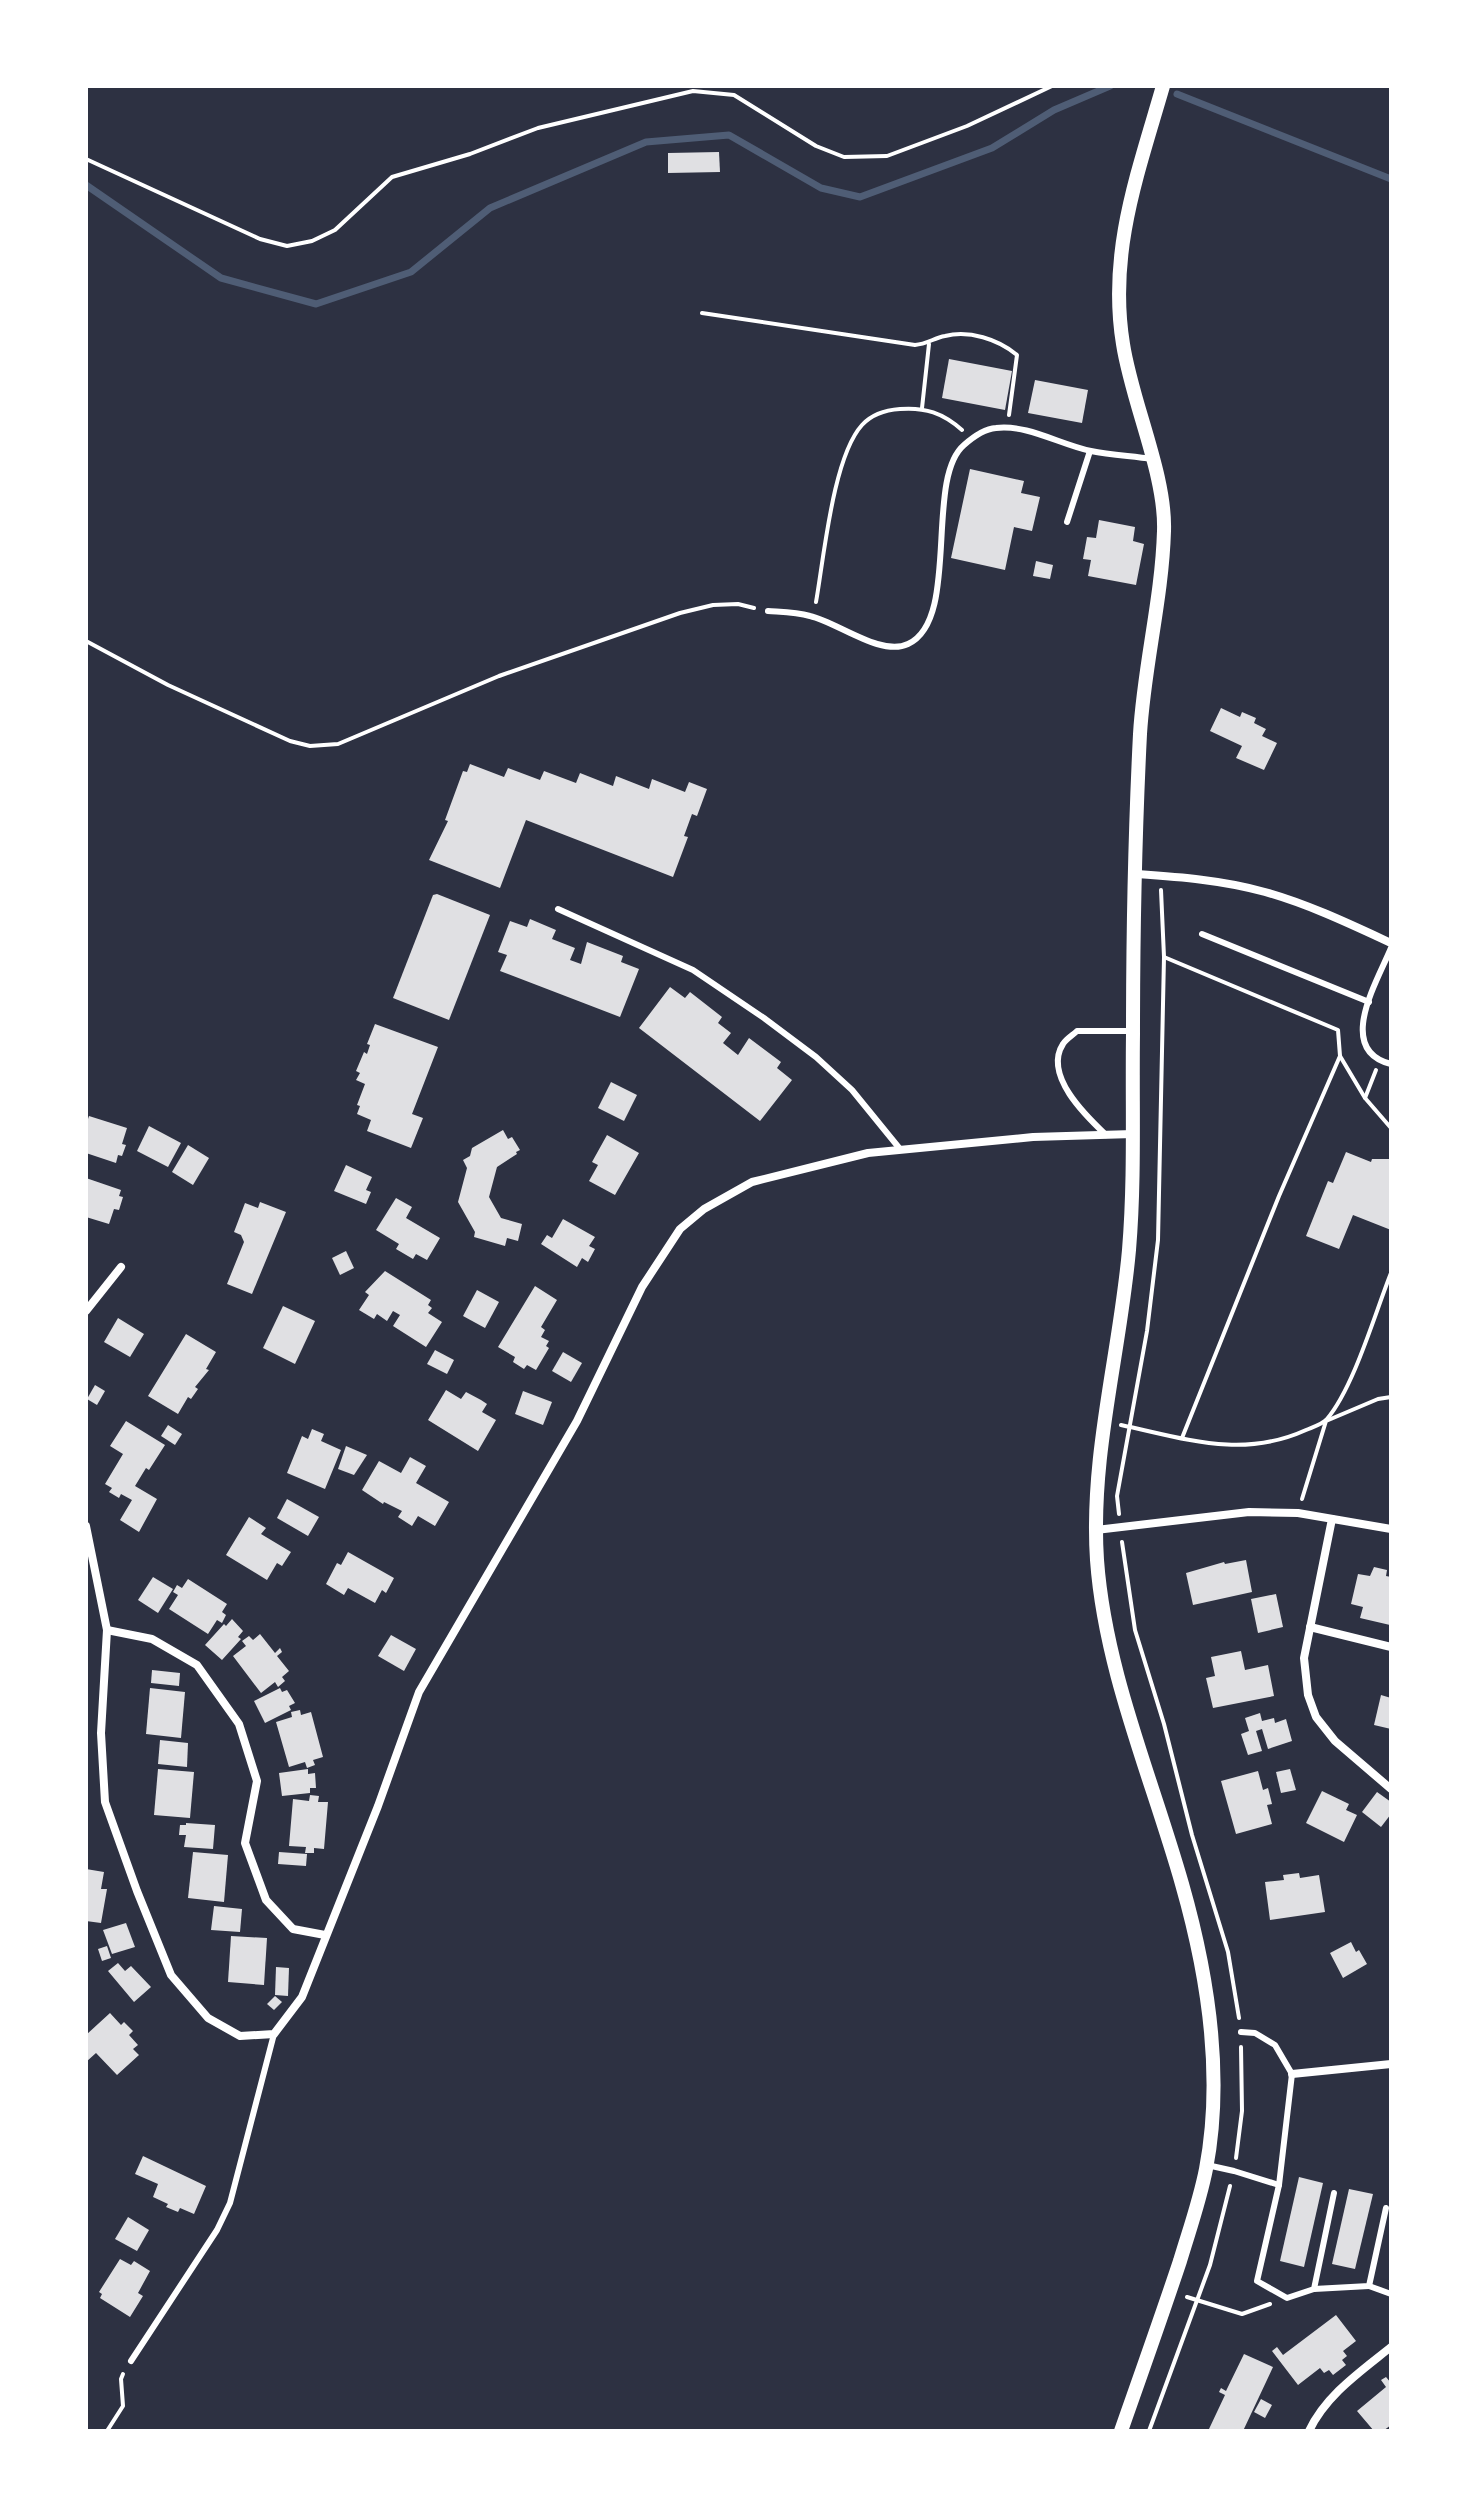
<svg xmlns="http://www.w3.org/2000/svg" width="1477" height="2517" viewBox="0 0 1477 2517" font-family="Barlow,sans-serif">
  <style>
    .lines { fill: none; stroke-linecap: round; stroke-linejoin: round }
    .stream { stroke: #4f5d75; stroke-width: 7 }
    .building { fill: #e0e0e3 }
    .path { stroke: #fff; stroke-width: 4 }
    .service { stroke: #fff; stroke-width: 6 }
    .minor { stroke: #fff; stroke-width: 8 }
    .tertiary { stroke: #fff; stroke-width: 14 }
  </style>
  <rect width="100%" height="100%" fill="#2d3142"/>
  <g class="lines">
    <g class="stream">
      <path d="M1177,94L1391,179"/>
      <path d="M86,185L221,278L316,304L411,272L490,208L646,142L729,135L821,188L860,197L992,148L1054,110L1110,86"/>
    </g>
  </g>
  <g class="building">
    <path d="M719,152L720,172L668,173V153Z"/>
    <path d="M949,359L1012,371L1005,410L942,398Z"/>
    <path d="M1035,380L1088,390L1082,423L1028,413Z"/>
    <path d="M970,469L1024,481L1021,493L1040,497L1032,531L1014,527L1005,570L951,558Z"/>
    <path d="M1099,520L1135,527L1133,541L1144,544L1136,585L1088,576L1091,560L1083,559L1087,537L1096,538Z"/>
    <path d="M1036,561L1053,565L1050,579L1033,576Z"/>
    <path d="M1221,708L1240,717L1242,712L1256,718L1254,723L1266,729L1262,736L1277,743L1264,770L1236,758L1242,746L1210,731Z"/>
    <path d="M470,764L504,777L508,768L540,780L544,771L576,783L580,773L613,786L616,776L649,789L652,779L685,792L689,782L707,789L697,816L692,814L684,836L688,837L673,877L526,820L500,888L429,860L448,821L445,820L463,771L467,772Z"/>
    <path d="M437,894L490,915L449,1020L393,998L433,895Z"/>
    <path d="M530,919L556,930L552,939L575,948L570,960L581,964L587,942L623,956L621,962L639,969L620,1017L500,971L507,955L498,952L510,921L527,927Z"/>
    <path d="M670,987L685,998L690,992L722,1017L718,1023L731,1033L723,1043L738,1055L749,1038L781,1062L777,1068L792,1080L760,1121L639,1028Z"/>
    <path d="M375,1024L438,1047L412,1114L423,1118L411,1148L367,1131L371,1120L357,1114L360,1106L357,1105L365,1084L356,1080L360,1073L356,1071L364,1052L367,1054L370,1045L367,1044Z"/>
    <path d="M611,1082L637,1095L624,1121L598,1108Z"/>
    <path d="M89,1116L127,1128L122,1144L126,1145L122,1156L118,1155L116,1163L86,1153V1125Z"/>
    <path d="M149,1126L181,1143L168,1167L137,1151Z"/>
    <path d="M503,1130L508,1139L512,1137L520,1150L516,1152L517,1154L497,1167L489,1197L501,1218L522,1224L518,1241L507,1238L505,1246L474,1237L475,1232L458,1202L467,1168L463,1160L470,1156L472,1148Z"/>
    <path d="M607,1135L639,1153L615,1195L589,1181L598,1165L592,1162Z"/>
    <path d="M188,1145L209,1158L193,1185L172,1172Z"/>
    <path d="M1346,1152L1371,1162L1372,1159H1391V1230L1353,1215L1339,1249L1306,1236L1328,1181L1333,1183Z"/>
    <path d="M346,1165L372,1177L366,1190L371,1192L366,1204L334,1191Z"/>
    <path d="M86,1178L121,1190L119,1196L123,1197L119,1210L114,1209L109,1224L86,1217Z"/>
    <path d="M396,1198L412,1207L406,1218L440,1238L427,1260L416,1254L413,1259L396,1249L399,1244L376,1230Z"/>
    <path d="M260,1202L286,1212L252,1294L227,1284L244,1242L241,1235L234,1232L245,1203L258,1208Z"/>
    <path d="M563,1219L595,1237L589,1246L595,1249L588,1262L582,1258L577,1267L541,1244L547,1235L552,1238Z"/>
    <path d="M346,1251L354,1268L340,1275L332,1258Z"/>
    <path d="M385,1271L431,1300L428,1305L432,1308L428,1313L442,1322L426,1347L393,1326L400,1315L393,1311L387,1321L377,1314L374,1319L359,1310L369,1295L365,1292Z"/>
    <path d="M535,1286L557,1300L541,1327L545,1330L541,1337L549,1341L546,1346L549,1348L536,1370L527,1365L524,1369L513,1362L515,1357L498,1347Z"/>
    <path d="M477,1290L499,1302L485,1328L463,1316Z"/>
    <path d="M283,1306L315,1321L295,1364L263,1348Z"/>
    <path d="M118,1318L144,1334L130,1357L104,1342Z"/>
    <path d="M186,1334L216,1352L206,1369L209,1370L195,1387L198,1389L191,1399L188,1397L178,1414L148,1396Z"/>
    <path d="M435,1350L454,1360L447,1374L427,1364Z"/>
    <path d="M563,1352L582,1363L571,1382L552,1371Z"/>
    <path d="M95,1385L105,1391L97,1405L87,1399Z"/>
    <path d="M446,1390L461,1399L466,1392L481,1400L487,1404L482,1412L496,1420L478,1451L428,1420Z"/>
    <path d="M523,1391L552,1402L543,1425L515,1414Z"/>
    <path d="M126,1421L165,1445L149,1470L146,1468L135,1486L157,1499L139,1532L120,1520L132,1500L121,1494L119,1498L109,1492L112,1488L105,1484L123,1454L110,1446Z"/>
    <path d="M168,1425L182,1434L175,1445L161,1436Z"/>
    <path d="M312,1429L324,1434L321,1441L341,1450L325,1489L287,1473L302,1436L308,1439Z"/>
    <path d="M346,1446L367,1455L354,1475L338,1469Z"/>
    <path d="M410,1457L426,1466L416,1483L449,1502L435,1526L418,1516L412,1526L398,1517L402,1511L384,1502L383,1504L362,1490L379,1461L401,1473Z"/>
    <path d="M287,1499L319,1517L308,1536L277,1518Z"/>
    <path d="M249,1517L266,1528L261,1534L291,1552L282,1566L277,1563L267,1580L226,1555Z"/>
    <path d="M348,1552L394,1578L386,1593L382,1590L375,1603L348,1588L344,1595L326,1584L337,1563L341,1565Z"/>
    <path d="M1246,1560L1252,1592L1193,1605L1186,1573L1224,1562L1225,1564Z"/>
    <path d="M1374,1567L1387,1570L1386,1576L1391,1577L1390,1625L1360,1618L1363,1607L1351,1604L1358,1574L1370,1576Z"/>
    <path d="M153,1577L173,1589L158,1613L138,1600Z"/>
    <path d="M188,1579L227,1604L222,1612L226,1615L222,1623L217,1620L208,1634L169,1609L178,1595L173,1592L177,1585L182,1588Z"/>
    <path d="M1276,1594L1283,1627L1258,1633L1251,1599Z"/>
    <path d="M232,1619L243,1631L238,1637L241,1639L222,1660L205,1645L224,1624L226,1626Z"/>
    <path d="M260,1634L275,1653L280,1648L282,1652L277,1656L289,1671L282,1677L285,1681L278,1687L275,1682L261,1693L233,1656L246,1646L242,1641L249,1636L253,1640Z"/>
    <path d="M391,1635L416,1649L404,1671L378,1656Z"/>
    <path d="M1241,1651L1245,1670L1268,1665L1274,1696L1213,1708L1206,1678L1215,1676L1211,1657Z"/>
    <path d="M152,1670L180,1673L179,1686L151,1683Z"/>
    <path d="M150,1688L185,1692L181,1738L146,1734Z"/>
    <path d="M280,1688L282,1692L287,1690L295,1703L289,1706L291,1710L265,1723L254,1701Z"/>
    <path d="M1381,1695L1391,1698V1729L1374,1725Z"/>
    <path d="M300,1710L301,1715L311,1712L323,1757L313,1760L315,1765L307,1768L305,1762L289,1767L276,1722L292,1717L291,1712Z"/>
    <path d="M1260,1713L1262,1721L1274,1718L1275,1723L1286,1719L1292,1741L1268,1749L1262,1729L1256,1731L1262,1751L1248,1755L1241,1734L1249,1731L1245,1718Z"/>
    <path d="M160,1740L188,1743L187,1767L158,1764Z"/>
    <path d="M158,1769L194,1772L190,1818L154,1815Z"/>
    <path d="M308,1769V1774L315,1773L316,1788H310V1793L282,1796L279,1773Z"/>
    <path d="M1290,1769L1296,1790L1281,1793L1276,1772Z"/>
    <path d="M1258,1771L1263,1790L1268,1788L1272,1804L1267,1805L1272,1824L1236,1834L1221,1781Z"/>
    <path d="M1322,1791L1349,1804L1346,1810L1357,1815L1344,1842L1306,1823Z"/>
    <path d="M1377,1792L1391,1802V1814L1381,1827L1362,1812Z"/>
    <path d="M310,1795L319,1796L318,1802H328L324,1849L314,1848V1853H305L306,1847L289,1846L293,1799L309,1801Z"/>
    <path d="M186,1823L215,1825L213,1849L184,1847L186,1835H179L180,1825H186Z"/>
    <path d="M193,1852L228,1855L224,1902L188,1898Z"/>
    <path d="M279,1852L307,1854L306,1866L278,1864Z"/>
    <path d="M86,1869L104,1872L101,1889H107L101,1923L86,1921Z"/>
    <path d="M1299,1873L1300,1878L1319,1875L1325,1912L1270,1920L1265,1882L1284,1880L1283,1875Z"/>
    <path d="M214,1906L242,1909L240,1932L211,1930Z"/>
    <path d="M126,1923L135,1947L112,1954L103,1930Z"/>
    <path d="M231,1936L267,1938L264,1985L228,1982Z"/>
    <path d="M1351,1942L1356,1952L1359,1950L1367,1964L1343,1978L1330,1953Z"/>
    <path d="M107,1946L111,1958L102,1961L98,1949Z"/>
    <path d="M118,1963L125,1971L131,1966L151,1987L134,2002L108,1971Z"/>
    <path d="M276,1967L289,1968L288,1996L275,1995Z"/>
    <path d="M275,1996L282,2002L274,2010L267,2004Z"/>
    <path d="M110,2013L121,2025L124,2022L133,2031L129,2035L138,2045L133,2049L139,2055L117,2075L96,2053L86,2062V2035Z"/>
    <path d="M143,2156L206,2186L194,2214L180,2208L178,2212L166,2207L168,2204L153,2197L158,2184L135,2174Z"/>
    <path d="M1299,2177L1323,2183L1304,2267L1280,2261Z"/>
    <path d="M1349,2189L1373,2194L1355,2269L1332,2264Z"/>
    <path d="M128,2217L149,2230L137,2251L115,2239Z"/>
    <path d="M120,2259L131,2265L134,2261L150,2271L138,2293L143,2296L130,2317L100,2298L102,2294L99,2292Z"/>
    <path d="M1336,2315L1356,2341L1343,2351L1347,2356L1342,2360L1346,2365L1333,2375L1329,2370L1324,2373L1320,2368L1298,2385L1272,2351L1277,2347L1283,2355Z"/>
    <path d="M1244,2354L1273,2367L1243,2431H1213L1209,2429L1225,2395L1219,2392L1221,2388L1226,2391Z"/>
    <path d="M1386,2377L1391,2383V2425L1383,2431H1374L1357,2411L1386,2387L1381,2380Z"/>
    <path d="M1261,2399L1272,2405L1265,2418L1254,2412Z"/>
  </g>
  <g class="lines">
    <g class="path">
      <path d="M86,159L260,239L287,246L312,241L335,230L392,177L470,154L538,128L693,91L734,95L816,146L844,157L887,156L967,126L1052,86"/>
      <path d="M702,313L915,345C927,344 934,338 945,336C969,330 998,339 1017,355L1009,415"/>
      <path d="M922,408L929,344"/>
      <path d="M816,602C824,557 833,457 862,425C872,414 886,410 900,409C925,407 943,413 962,430"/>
      <path d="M86,641L168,685L290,741L310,746L338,744L499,676L680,613L713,605L738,604L754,608"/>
      <path d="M1164,957L1338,1030L1340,1056L1365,1098L1391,1128"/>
      <path d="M1365,1098L1376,1070"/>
      <path d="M1391,1143V1144"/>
      <path d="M1121,1425C1187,1439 1242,1459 1306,1430C1313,1427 1323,1424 1327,1419C1354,1387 1375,1313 1391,1273"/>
      <path d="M1182,1438L1279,1196L1340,1056"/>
      <path d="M1302,1499L1326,1421L1378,1399L1391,1397"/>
      <path d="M1119,1514L1117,1496L1147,1331L1158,1240L1164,957L1161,890"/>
      <path d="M1122,1542L1135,1630L1164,1724L1192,1835L1228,1952L1239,2018"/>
      <path d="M1236,2158L1242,2111L1241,2047"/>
      <path d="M1187,2297L1242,2314L1270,2304"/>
      <path d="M107,2431L123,2406L121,2379L123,2374"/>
      <path d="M1149,2431L1210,2265L1230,2186"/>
    </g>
    <g class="service">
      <path d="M1067,522L1090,451"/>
      <path d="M768,611C782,612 796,612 810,616C837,622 881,657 908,644C961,620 924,479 964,445C973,437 984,429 996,428C1027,424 1061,445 1091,451C1111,455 1132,456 1152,459"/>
      <path d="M558,909L693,970L764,1018L816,1057L852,1090L900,1149"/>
      <path d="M1202,934L1369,1002"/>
      <path d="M1391,948C1377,982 1335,1050 1391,1064"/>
      <path d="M1106,1135C1086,1116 1043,1075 1063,1044C1066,1039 1073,1035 1077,1031H1133"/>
      <path d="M1241,2032L1255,2033L1275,2045L1292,2074L1279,2185L1257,2281L1287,2298L1314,2289L1334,2193"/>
      <path d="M1207,2165L1234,2171L1279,2185"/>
      <path d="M1369,2286L1391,2294"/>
      <path d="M1314,2289L1369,2286L1386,2208"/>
      <path d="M131,2361L217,2230L230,2203L274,2034"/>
    </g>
    <g class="minor">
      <path d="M1136,874C1179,877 1223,880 1265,892C1308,904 1350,924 1391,943"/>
      <path d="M86,1311L121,1267"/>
      <path d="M1332,1519L1304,1658L1308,1695L1316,1717L1335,1741L1391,1789"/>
      <path d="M86,1526L107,1630L101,1733L105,1802L137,1891L171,1975L208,2018L240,2036L274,2034L302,1997L378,1806L419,1692L577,1421L642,1287L680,1229L704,1209L752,1182L868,1153L1033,1137L1133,1134"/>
      <path d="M1096,1530L1249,1512L1298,1513L1391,1529"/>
      <path d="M1310,1627L1391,1647"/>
      <path d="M107,1630L152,1639L197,1665L239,1724L257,1781L245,1843L266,1900L293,1929L325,1935"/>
      <path d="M1292,2074L1391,2064"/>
      <path d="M1309,2431C1326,2395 1360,2372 1391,2347"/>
    </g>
    <path class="tertiary" d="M1121,2431C1141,2374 1161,2318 1180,2261C1189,2231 1200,2200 1206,2169C1224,2075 1208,1975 1182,1884C1152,1778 1105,1671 1097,1560C1090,1455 1120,1353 1129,1250C1135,1178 1132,1106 1133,1034C1133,934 1135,833 1140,734C1144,666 1162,599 1164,531C1166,475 1132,403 1123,344C1108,252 1138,173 1163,86"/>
  </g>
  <rect width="1477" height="2517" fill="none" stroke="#ffffff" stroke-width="176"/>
</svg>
